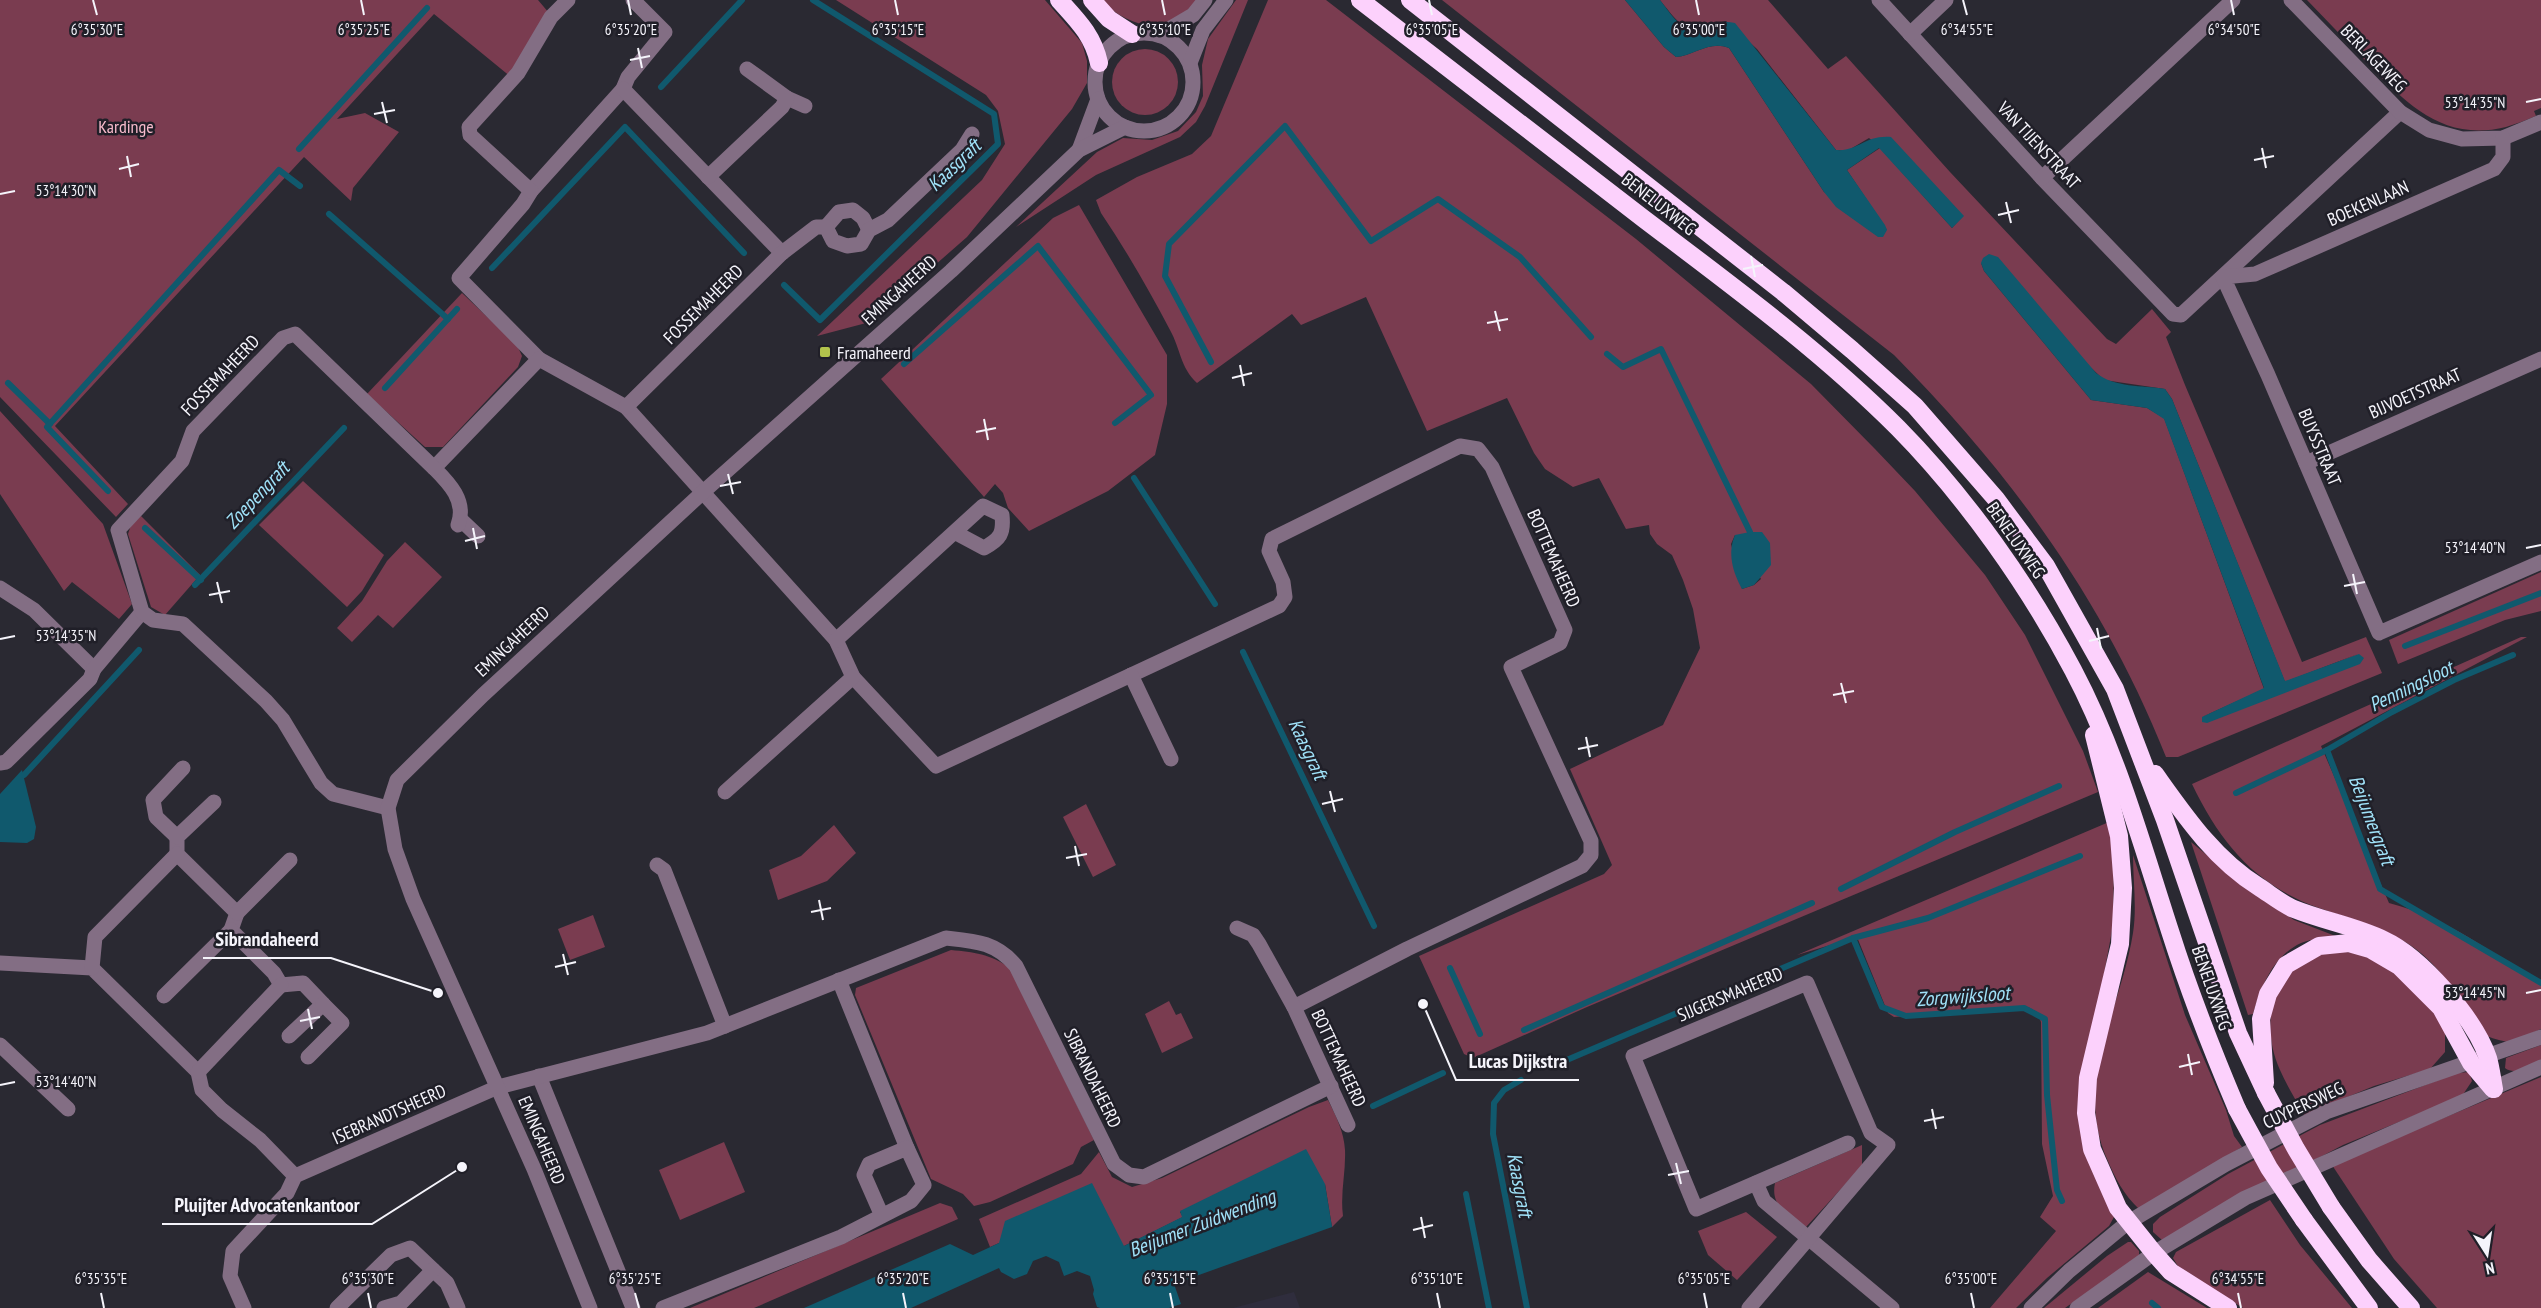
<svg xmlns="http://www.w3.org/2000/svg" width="2541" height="1308" viewBox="0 0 2541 1308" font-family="'PT Sans Narrow',sans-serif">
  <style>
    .built { fill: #2f2d3d }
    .green { fill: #7a3c50; fill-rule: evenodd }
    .water { fill: #10596d }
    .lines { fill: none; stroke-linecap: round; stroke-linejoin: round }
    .stream { stroke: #10596d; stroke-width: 6 }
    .minor { stroke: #836e84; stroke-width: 15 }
    .highway { stroke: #fcd1fc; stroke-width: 18 }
    .highway-bridge { stroke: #fcd1fc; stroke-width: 18 }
    .ticks { fill: none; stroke: #f5f4fb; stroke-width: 2 }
    .poi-dot { fill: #b2c34c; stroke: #201f28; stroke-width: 2 }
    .labels { text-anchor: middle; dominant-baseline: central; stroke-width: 5; stroke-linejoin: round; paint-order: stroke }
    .street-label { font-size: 18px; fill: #f5f4fb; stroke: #201f28 }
    .park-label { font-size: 18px; fill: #f8bbcc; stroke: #201f28 }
    .poi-label { font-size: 18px; fill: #f5f4fb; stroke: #201f28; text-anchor: start }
    .water-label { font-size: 20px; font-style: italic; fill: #a0e2f9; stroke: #201f28 }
    .ticks-label { font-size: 15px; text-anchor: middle; fill: #f5f4fb; stroke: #201f28; stroke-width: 5; stroke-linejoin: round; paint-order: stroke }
    .leader { fill: none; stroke: #f5f4fb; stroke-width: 2 }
    .callout-dot { fill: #f5f4fb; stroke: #201f28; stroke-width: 2 }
    .callout-label { font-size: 20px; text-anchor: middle; font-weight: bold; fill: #f5f4fb; stroke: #201f28; stroke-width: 5; stroke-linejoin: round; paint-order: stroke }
  </style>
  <rect width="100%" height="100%" fill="#2a2932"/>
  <path class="built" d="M1294,1292L1300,1308H1233Z"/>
  <g class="green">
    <path d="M0,0H538L549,13L511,77L434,14L337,119L365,113L399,132L353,188L351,201L304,157L55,426L128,504L116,517L0,397Z"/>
    <path d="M836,0H1045L1082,43L1087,61V83L1072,109L967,237L870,322L817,336L982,180L1005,144L998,111L986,95Z"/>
    <path d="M1099,0H1197C1166,39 1132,28 1099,0Z"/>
    <path d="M1236,0H1248L1205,106L1196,122L1180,137L1096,175L1016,227L1097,152L1123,138L1152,140L1178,131L1196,112L1203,96L1202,65L1208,39Z"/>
    <path d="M1268,0H1326L1636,239L1811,384L1875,449L1915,491L1985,575L2025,635L2083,751L2098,792L1587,1007L1473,1058L1464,1054L1419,956L1604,874L1612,865L1570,769L1663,725L1700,648L1693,609L1683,580L1672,555L1657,544L1650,534L1649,525L1626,529L1599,478L1573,487L1545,469L1534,453L1507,398L1427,431L1366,297L1301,325L1292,314L1197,383C1180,367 1181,350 1170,330C1149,290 1126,250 1101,213L1096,200L1137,177L1192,154L1211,136ZM1735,535L1761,579L1754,585L1742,589L1731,544Z"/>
    <path d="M1442,0H1625L1664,47L1676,57C1695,55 1710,40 1729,48L1824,192L1887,230L1847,170L1880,148L1952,228L1963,216L1869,138L1847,151L1836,150L1757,49L1726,21C1685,31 1686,33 1660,0H1768L1828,69L1846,56L1950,172L2107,339L2116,344L2152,309L2171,332L2166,337L2185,385L2302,662L2366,637L2382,673L2178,757H2166C2104,601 2011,473 1894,355ZM1981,263L2104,380L2165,389L2172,399L2285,682L2358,654L2202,717L2264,689L2164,418L2147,408L2091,400L1984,271Z"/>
    <path d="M2307,0H2541V108L2534,111L2536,116C2526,120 2516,124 2506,127C2445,142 2409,106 2371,67C2350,44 2328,22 2307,0Z"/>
    <circle cx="1145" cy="82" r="33"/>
    <path d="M1079,205L1167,355V404L1155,455L1108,491L1029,531L1008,508L1003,493L995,484L984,497L881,379L1053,218Z"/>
    <path d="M462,293L517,345L522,356L518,367L443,447H425L367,394Z"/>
    <path d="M0,411L103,524L132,604L119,619L72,582L64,591L0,494Z"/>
    <path d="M303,481L384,555L362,591L347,607L259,525Z"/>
    <path d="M141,516L200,575L165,615L151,607L128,534L131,525Z"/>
    <path d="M405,542L442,577L393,628L378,615L352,642L337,628L362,601L387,561Z"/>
    <path d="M2541,572V611L2505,620L2398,664L2389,640Z"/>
    <path d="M2521,637H2527L2321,746L2389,903C2445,917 2494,953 2541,985V1029L2510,1043C2502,1040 2490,1039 2484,1034C2478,1028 2473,1018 2468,1011C2455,992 2440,969 2422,954C2391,928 2356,921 2319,908C2255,885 2221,844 2192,784Z"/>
    <path d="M1086,804L1116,865L1093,877L1063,817Z"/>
    <path d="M2109,822L2114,859L2113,925L2102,985L2087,1143L2114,1217L2109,1226L2047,1278L2016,1308H1990L2056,1231L2040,1217L2053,1196L2042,1144L2041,1022L2037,1012L2028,1007L1894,1017L1888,1013L1857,937L1797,955Z"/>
    <path d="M834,825L856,853L827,881L778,900L769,870L801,856Z"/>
    <path d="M2191,842L2246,887L2294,920L2338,937C2327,939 2312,938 2301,943C2273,956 2261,987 2253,1014L2248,1015Z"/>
    <path d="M2133,855L2185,1015L2226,1110L2234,1136L2242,1147L2139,1209C2124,1195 2115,1178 2107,1159C2073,1080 2121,1010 2133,933C2137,908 2133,880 2133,855Z"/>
    <path d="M593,915L605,947L570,960L558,929Z"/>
    <path d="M951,950C974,952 990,954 1010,968L1094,1140L1081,1147L1073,1164L990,1202L974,1206L963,1194L931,1179L855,995L856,988Z"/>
    <path d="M2327,951L2364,953L2398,971L2439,1016L2445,1032V1052L2430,1069L2374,1086L2304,1115C2296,1100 2287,1086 2280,1070C2258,1020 2273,968 2327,951Z"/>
    <path d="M1169,1001L1176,1015L1181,1013L1193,1038L1162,1053L1145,1014Z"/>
    <path d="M2541,1045V1062C2530,1066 2515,1076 2505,1068L2506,1058Z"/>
    <path d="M2469,1072L2472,1081L2462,1096L2343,1145L2162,1240L2153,1232V1224L2160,1217L2228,1174L2320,1125L2457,1073Z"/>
    <path d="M2541,1077V1308H2437L2394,1259L2332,1165Z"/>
    <path d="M1328,1100C1336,1116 1344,1132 1345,1150C1346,1172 1340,1193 1343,1216L1332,1227L1325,1184L1180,1212L1183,1217L1124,1246L999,1243L990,1247L979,1219L1081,1174L1099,1152L1112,1177L1132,1187L1162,1178L1309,1107Z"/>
    <path d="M724,1142L745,1192L680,1220L659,1170Z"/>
    <path d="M1862,1145V1166L1806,1227C1789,1214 1770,1207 1775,1183Z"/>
    <path d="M2270,1200L2300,1245L2352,1308H2243L2179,1268L2173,1258L2176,1252Z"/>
    <path d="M940,1203L952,1207L958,1219L754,1308H690Z"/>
    <path d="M1746,1212L1777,1237L1737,1280L1708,1255L1698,1231Z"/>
    <path d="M2128,1242H2131L2139,1251V1256L2065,1308H2044L2107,1256Z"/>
    <path d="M2148,1272L2207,1308H2098Z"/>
  </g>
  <g class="water">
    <path d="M1625,0H1660C1678,23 1679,32 1711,25C1719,22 1726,21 1735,23L1836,150C1858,152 1864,135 1891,137L1964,216L1952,228L1879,148L1847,170L1885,225L1887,230L1883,237H1878L1836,207L1824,192L1729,48C1710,40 1695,55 1676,57L1664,47Z"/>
    <path d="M1989,254L1998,257L2096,373C2115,388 2142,385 2165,389L2172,399L2285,681L2359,654L2364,658L2360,664L2207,723L2202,722V717L2264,688L2164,419L2147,408L2091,400L1984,271L1981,263L1983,258Z"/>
    <path d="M1750,532H1762L1770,543L1771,565L1754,585L1742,589C1733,573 1727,553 1735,535Z"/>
    <path d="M22,770L36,827L34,839L27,843L0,842V794Z"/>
    <path d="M1306,1149L1325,1184L1332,1227L1174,1284L1181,1304L1169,1308H1100L1097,1307L1093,1294L1094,1290L1090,1276L1077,1271L1064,1276L1059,1262L1046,1256L1033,1261L1027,1274L1014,1279L1001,1272L999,1268L911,1308H804L950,1244L973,1255L999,1243L1005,1221L1092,1183L1124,1246L1182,1217L1180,1211Z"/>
  </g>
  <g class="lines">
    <g class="stream">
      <path d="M661,87L742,0"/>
      <path d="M299,149L427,8"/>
      <path d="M329,214L448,319"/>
      <path d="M492,268L625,127L744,253"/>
      <path d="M784,285L820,320L998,144L994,114L813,0"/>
      <path d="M1607,354L1623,367L1661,349L1750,532"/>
      <path d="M1211,362L1165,276L1169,244L1285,126L1371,241L1438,199L1520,257L1591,337"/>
      <path d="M904,364L1038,246L1151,395L1115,423"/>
      <path d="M8,383L50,424"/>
      <path d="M385,388L457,309"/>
      <path d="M1134,478L1215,604"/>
      <path d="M108,491L47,427L279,170L300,186"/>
      <path d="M145,528L201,580"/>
      <path d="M195,585L344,428"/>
      <path d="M2405,646L2541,593"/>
      <path d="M1243,652L1374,926"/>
      <path d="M2327,750L2380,889L2541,983"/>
      <path d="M24,775L139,650"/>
      <path d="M2236,793L2327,750L2392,712L2454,680L2513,655"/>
      <path d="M1841,889L1955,832L2059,786"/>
      <path d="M1853,938L1882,1007L1906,1016L2024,1008L2045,1019L2047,1095L2057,1190L2062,1201"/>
      <path d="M1450,968L1480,1034"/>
      <path d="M1524,1030L1812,903"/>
      <path d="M1555,1065L1853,938L1928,918L2080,856"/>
      <path d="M1521,1080L1504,1090L1494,1103L1493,1134L1527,1308"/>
      <path d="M1373,1106L1443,1073"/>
      <path d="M1466,1194L1489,1308"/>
      <path d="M2152,1303L2158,1308"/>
    </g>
    <g class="minor">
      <path d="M633,0L665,32L628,77L623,89L531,191L523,204L459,278L539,359L626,407L836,640L853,677L936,766L1279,606L1285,597L1283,582L1269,551L1272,539L1460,446L1478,449L1492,467L1565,630L1560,643L1511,667L1591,841V855L1582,866L1407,949L1294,1007"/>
      <path d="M1879,0L2042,178L2173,314L2181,315L2400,112"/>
      <path d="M2291,0L2400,112L2429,130L2462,139L2503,138L2541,122"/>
      <circle cx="1144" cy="82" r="49"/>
      <path d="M1910,34L1946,0"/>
      <path d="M1159,35L1193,15L1205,0"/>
      <path d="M1190,63L1203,30L1226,0"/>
      <path d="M623,89L782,253"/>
      <path d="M787,98L805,106"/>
      <path d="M2503,138V157L2494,169L2255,274L2223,277L2268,375L2379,633L2541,562"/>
      <path d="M1079,150L1098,99"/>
      <path d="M708,177L782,107L787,98L747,69"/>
      <path d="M2042,178L2233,0"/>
      <path d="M531,191L470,135L469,127L518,73L551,17L568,0"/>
      <path d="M826,227L839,212L853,210L863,218L869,230"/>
      <path d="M626,407L782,253L816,227H826L833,241L847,246L861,244L869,230L888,220L962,150L972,134"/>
      <path d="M2306,463L2541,359"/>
      <path d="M460,519L478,536"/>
      <path d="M458,525C467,501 449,483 434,468L539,359"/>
      <path d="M0,588L34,610L94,669"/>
      <path d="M836,640L983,506L1002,515C1004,534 1000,539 984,548L956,533"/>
      <path d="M1131,675L1171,759"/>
      <path d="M0,763L6,762L90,679L94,669L142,612"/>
      <path d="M725,792L853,677"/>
      <path d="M214,802L177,837V854L237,913L231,930L274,973L281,985L303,983L323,1004L289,1036"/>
      <path d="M388,808L333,794L321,783L283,720L266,701L183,624L153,620L142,612L118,530L182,461L193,431L283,338L295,334L434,468"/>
      <path d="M177,837L156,817L153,800L183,768"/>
      <path d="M657,865L664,870L725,1026"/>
      <path d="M237,913L290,860"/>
      <path d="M1237,928L1253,935L1259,944L1294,1007L1348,1125"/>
      <path d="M0,963L92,968L198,1072L202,1090L222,1110L260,1140L295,1176"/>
      <path d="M92,968L95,937L177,854"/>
      <path d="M839,980L907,1148"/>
      <path d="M164,996L231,930"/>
      <path d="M0,1045L68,1109"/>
      <path d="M308,1057L342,1023L323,1004"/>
      <path d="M198,1072L281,985"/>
      <path d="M539,1076L633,1308"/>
      <path d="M1756,1183L1764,1201L1892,1308"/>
      <path d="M244,1308L230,1276L233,1251L287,1193L295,1176L498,1087L707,1033L946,938C975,941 996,942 1016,966L1114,1164L1129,1175L1144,1177L1331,1086"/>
      <path d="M337,1308L391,1255L410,1248L447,1283L458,1308"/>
      <path d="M384,1308L401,1303L433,1270"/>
      <path d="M590,1308L534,1169L413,899L395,849L388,808L397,780L483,695L702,493L951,271L1079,150L1125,127"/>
      <path d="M663,1308L841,1237L911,1201L924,1185L907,1148L869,1164L864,1175L882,1216"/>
      <path d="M1749,1308L1888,1145L1871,1133L1807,983L1633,1056L1696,1209L1848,1143"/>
      <path d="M2031,1308L2069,1271L2127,1223L2226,1164L2326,1112L2541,1037"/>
      <path d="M2077,1308L2154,1253L2245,1198L2541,1067"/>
    </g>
    <g class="highway">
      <path d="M1059,0C1077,20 1093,35 1099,63"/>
      <path d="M1092,0L1109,19L1132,34"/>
      <path d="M1360,0C1454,73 1549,146 1644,219C1731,285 1820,350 1898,428C1966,497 2028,585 2073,670C2117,753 2141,842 2170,931C2189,991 2212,1050 2237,1109"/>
      <path d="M1410,0L1783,292L1852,350L1915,406L1996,499L2046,566L2115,689L2165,820L2238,1033L2266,1093"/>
      <path d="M2094,735L2119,836L2123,888L2120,944L2088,1078L2086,1113L2092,1149L2118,1208L2154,1253L2171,1272L2228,1308"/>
      <path d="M2155,774C2185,816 2214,859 2259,887C2270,894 2282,904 2294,909C2324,921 2355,926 2384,940C2421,957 2475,1019 2488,1058C2491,1068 2492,1079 2494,1089"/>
      <path d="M2265,1083L2261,1019L2268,994L2286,965L2319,946L2349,943L2370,949L2399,966L2441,1008L2471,1063L2493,1089"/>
      <path d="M2331,1207L2369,1260L2411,1308"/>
      <path d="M2304,1220L2369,1308"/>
    </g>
    <g class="highway-bridge">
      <path d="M2266,1093L2296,1149L2331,1207"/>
      <path d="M2237,1109L2269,1168L2304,1220"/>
    </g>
  </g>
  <path class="ticks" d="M93,0L97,15M361,0L364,15M628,0L631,15M895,0L898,15M1162,0L1165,15M1429,0L1432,15M1696,0L1699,15M1963,0L1967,15M2231,0L2234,15M638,48L642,68M630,60L650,56M382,102L387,123M2526,102L2541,99M374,114L395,110M2262,148L2266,168M127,156L131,177M2254,160L2274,156M119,169L139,164M0,194L15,191M2006,202L2011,223M1998,215L2019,210M1751,256L1755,277M1743,269L1763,265M1495,311L1500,331M1487,323L1508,319M1240,365L1244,386M1232,378L1252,373M984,419L988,440M976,432L996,428M728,474L733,494M720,486L741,482M473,528L477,549M465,541L485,536M2526,548L2541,545M2353,574L2357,594M217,582L222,603M2344,586L2365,582M209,595L230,591M2097,628L2101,649M0,639L15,636M2089,641L2109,636M1841,683L1846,703M1833,695L1854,691M1586,737L1590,757M1578,749L1598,745M1330,791L1335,812M1322,804L1343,799M1075,846L1079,866M1066,858L1087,854M819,900L823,920M811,912L831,908M563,954L568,975M555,967L576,962M2526,993L2541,990M308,1009L312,1029M300,1021L320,1017M2188,1054L2192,1075M2179,1067L2200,1062M0,1085L15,1082M1932,1109L1936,1129M1924,1121L1944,1117M1676,1163L1681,1184M1668,1175L1689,1171M1421,1217L1425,1238M1413,1230L1433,1225M101,1293L104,1308M368,1293L371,1308M635,1293L639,1308M903,1293L906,1308M1170,1293L1173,1308M1437,1293L1440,1308M1704,1293L1707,1308M1971,1293L1974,1308M2238,1293L2241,1308"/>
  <rect class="poi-dot" x="819" y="346" width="12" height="12" rx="3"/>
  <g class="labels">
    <g class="street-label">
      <text transform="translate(2374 58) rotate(46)">BERLAGEWEG</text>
      <text transform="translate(2039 145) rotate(47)">VAN TIJENSTRAAT</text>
      <text transform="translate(2368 203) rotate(-24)">BOEKENLAAN</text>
      <text transform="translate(1659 204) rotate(38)">BENELUXWEG</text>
      <text transform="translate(899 290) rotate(-42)">EMINGAHEERD</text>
      <text transform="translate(703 304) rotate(-45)">FOSSEMAHEERD</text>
      <text transform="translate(220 375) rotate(-46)">FOSSEMAHEERD</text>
      <text transform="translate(2415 393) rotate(-24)">BIJVOETSTRAAT</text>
      <text transform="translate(2320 447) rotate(67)">BUYSSTRAAT</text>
      <text transform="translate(2016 540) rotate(55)">BENELUXWEG</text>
      <text transform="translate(1554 558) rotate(66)">BOTTEMAHEERD</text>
      <text transform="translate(512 641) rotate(-43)">EMINGAHEERD</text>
      <text transform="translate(2212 988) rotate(71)">BENELUXWEG</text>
      <text transform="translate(1730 994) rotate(-23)">SIJGERSMAHEERD</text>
      <text transform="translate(1339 1058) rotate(65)">BOTTEMAHEERD</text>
      <text transform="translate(1093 1078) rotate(64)">SIBRANDAHEERD</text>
      <text transform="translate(2303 1105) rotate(-25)">CUYPERSWEG</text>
      <text transform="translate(389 1114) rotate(-24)">ISEBRANDTSHEERD</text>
      <text transform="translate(542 1140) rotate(67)">EMINGAHEERD</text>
    </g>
    <g class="park-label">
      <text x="126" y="126">Kardinge</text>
    </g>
    <g class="poi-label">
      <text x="837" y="352">Framaheerd</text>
    </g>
    <g class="water-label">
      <text transform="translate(954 165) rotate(-44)">Kaasgraft</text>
      <text transform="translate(257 495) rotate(-47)">Zoepengraft</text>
      <text transform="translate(2411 686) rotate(-26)">Penningsloot</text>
      <text transform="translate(1308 749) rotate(65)">Kaasgraft</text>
      <text transform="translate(2372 820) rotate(69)">Beijumergraft</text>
      <text transform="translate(1963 996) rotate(-4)">Zorgwijksloot</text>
      <text transform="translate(1520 1185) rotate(79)">Kaasgraft</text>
      <text transform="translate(1202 1223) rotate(-21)">Beijumer Zuidwending</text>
    </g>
  </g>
  <g class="ticks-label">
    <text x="97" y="35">6°35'30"E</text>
    <text x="364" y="35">6°35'25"E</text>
    <text x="631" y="35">6°35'20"E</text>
    <text x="898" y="35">6°35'15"E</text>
    <text x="1165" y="35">6°35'10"E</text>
    <text x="1432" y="35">6°35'05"E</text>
    <text x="1699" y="35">6°35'00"E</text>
    <text x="1967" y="35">6°34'55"E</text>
    <text x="2234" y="35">6°34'50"E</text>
    <text x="2475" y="108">53°14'35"N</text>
    <text x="66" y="196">53°14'30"N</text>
    <text x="2475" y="553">53°14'40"N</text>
    <text x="66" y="641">53°14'35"N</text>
    <text x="2475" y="998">53°14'45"N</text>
    <text x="66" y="1087">53°14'40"N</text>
    <text x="101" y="1284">6°35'35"E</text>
    <text x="368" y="1284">6°35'30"E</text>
    <text x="635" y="1284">6°35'25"E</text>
    <text x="903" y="1284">6°35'20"E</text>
    <text x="1170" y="1284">6°35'15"E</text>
    <text x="1437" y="1284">6°35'10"E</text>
    <text x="1704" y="1284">6°35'05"E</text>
    <text x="1971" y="1284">6°35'00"E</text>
    <text x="2238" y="1284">6°34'55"E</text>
  </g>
  <path class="leader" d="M438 993L331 958H203M1423 1004L1456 1080H1579M462 1167L372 1224H162"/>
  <g class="callout-dot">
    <circle cx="438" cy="993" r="6"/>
    <circle cx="1423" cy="1004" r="6"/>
    <circle cx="462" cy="1167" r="6"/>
  </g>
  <g class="callout-label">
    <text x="267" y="946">Sibrandaheerd</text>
    <text x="1518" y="1068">Lucas Dijkstra</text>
    <text x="267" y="1212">Pluijter Advocatenkantoor</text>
  </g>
  <g transform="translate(2487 1254) rotate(168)" stroke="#201f28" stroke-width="4.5" paint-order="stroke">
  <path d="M0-4.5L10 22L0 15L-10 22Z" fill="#f5f4fb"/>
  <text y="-9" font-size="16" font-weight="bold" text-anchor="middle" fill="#f5f4fb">N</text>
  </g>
</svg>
